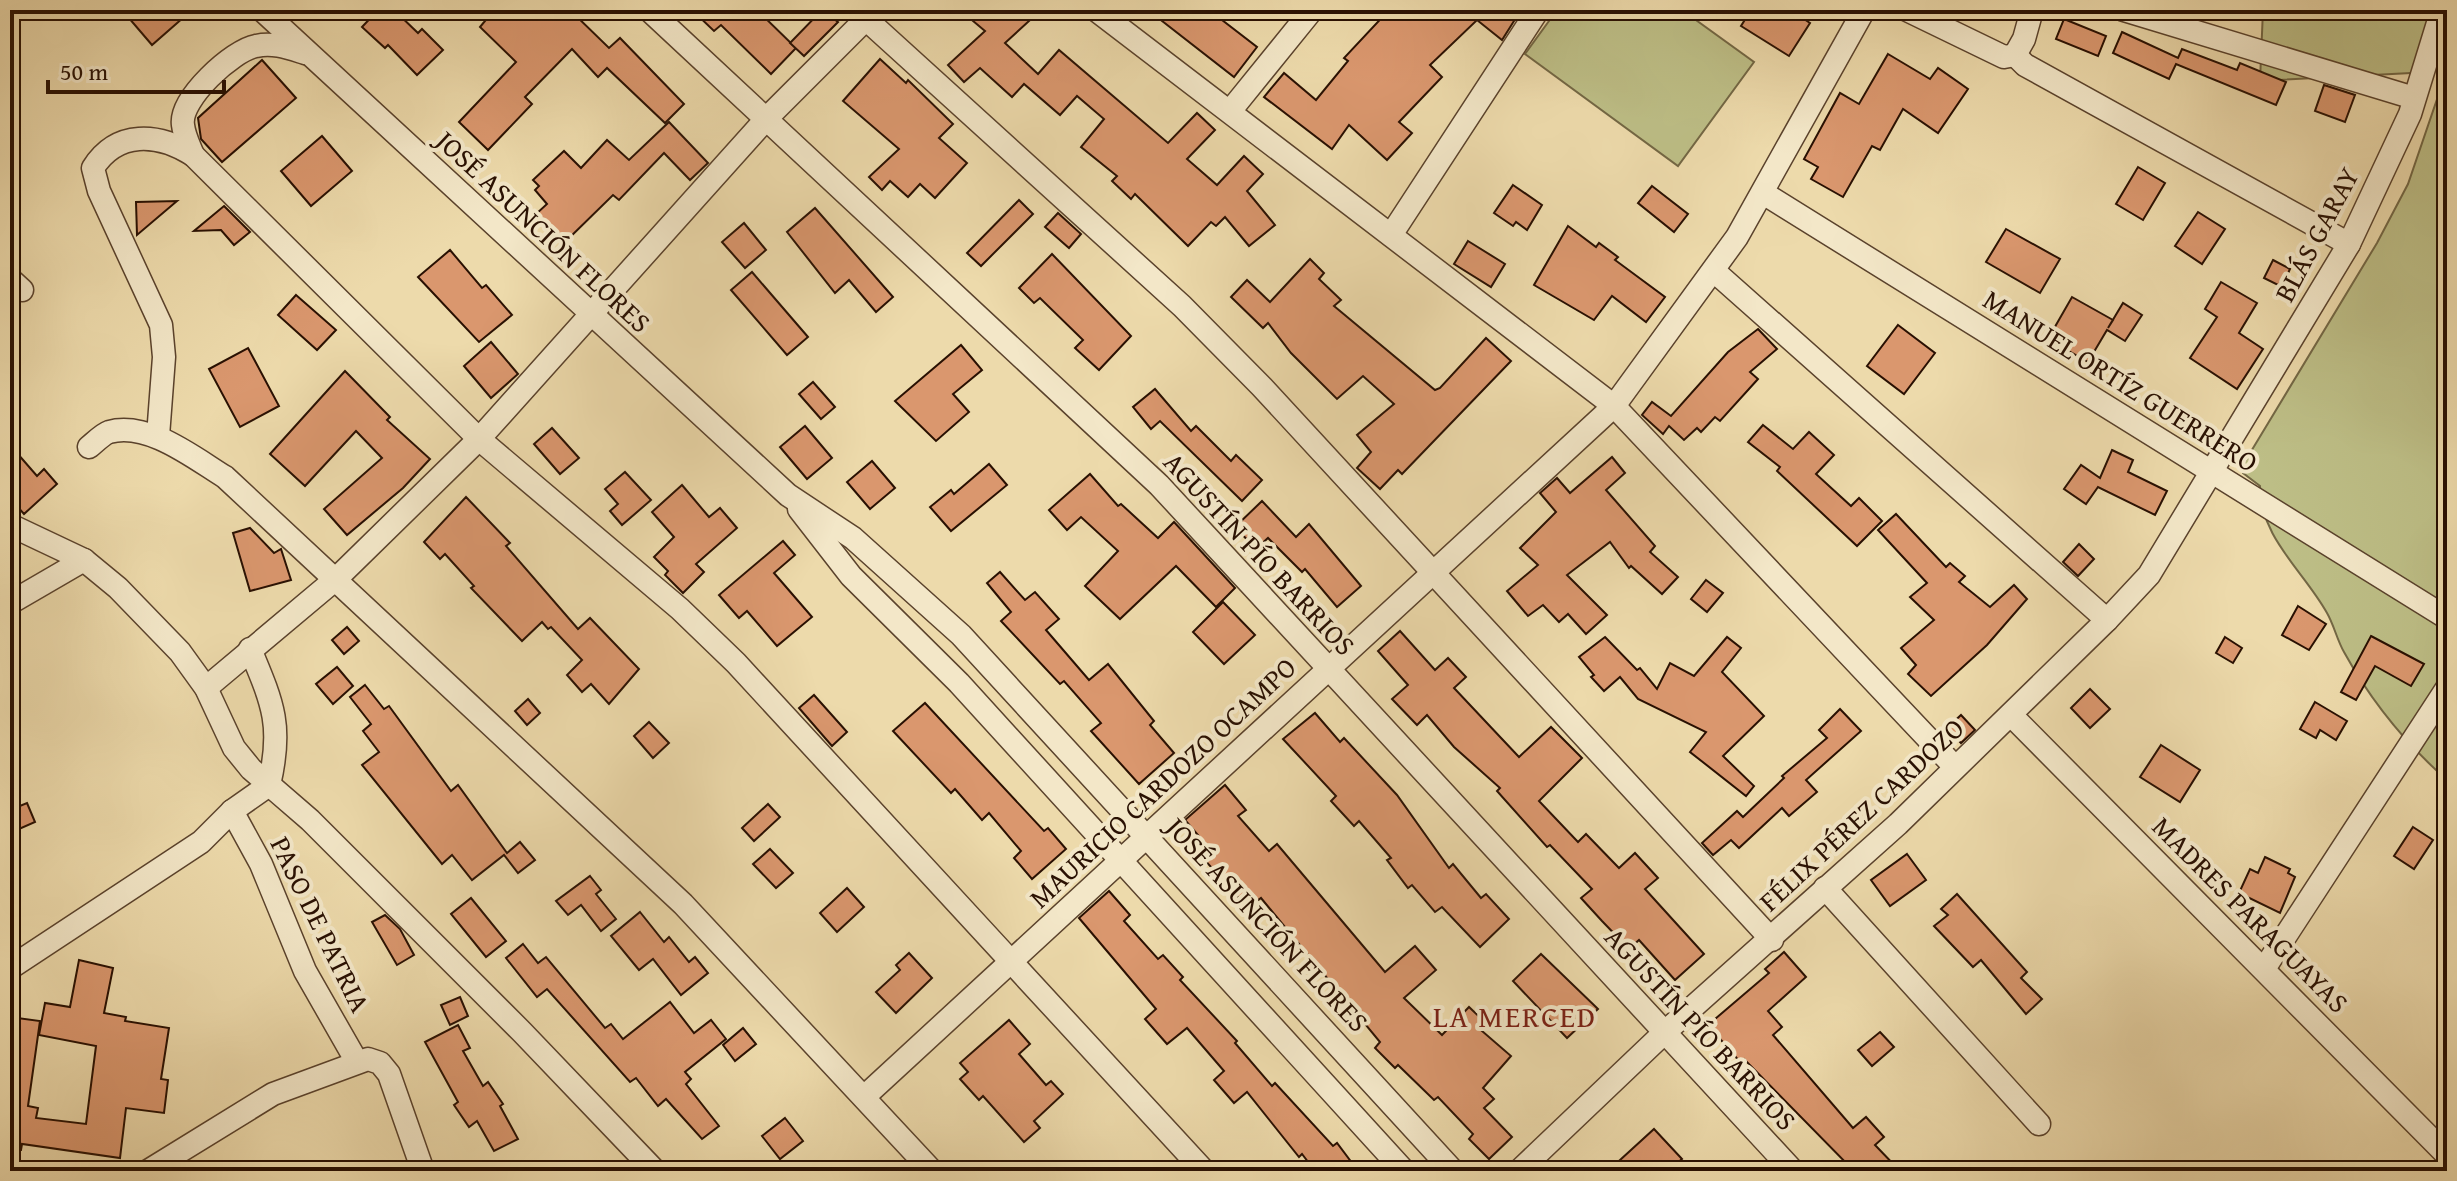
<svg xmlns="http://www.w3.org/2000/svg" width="2457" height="1181" viewBox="0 0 2457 1181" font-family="'Gentium Book Plus',serif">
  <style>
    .green { fill: #bdbe86; stroke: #736744; stroke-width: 2 }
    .building { fill: #da976e; stroke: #291002; stroke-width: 2 }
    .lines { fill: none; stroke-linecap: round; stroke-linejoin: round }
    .street-casing { stroke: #5a422c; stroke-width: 25 }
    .street { stroke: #f3e7c8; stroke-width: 22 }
    .labels { text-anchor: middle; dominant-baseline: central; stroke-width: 8; stroke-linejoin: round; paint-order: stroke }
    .street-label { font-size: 28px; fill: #291002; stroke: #f3e7c8 }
    .neighbourhood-label { font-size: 30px; letter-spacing: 2px; fill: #7a1f14; stroke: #f3e7c8 }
  </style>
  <rect width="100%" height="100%" fill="#eddaab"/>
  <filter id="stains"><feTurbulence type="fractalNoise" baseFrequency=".0025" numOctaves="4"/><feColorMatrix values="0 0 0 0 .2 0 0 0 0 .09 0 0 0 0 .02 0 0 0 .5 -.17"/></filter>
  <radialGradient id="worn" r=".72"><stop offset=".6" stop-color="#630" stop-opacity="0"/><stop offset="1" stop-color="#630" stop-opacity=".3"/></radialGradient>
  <g class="green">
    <path d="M1557,10H1682L1754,62L1678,166L1525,54Z"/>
    <path d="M2263,10H2445L2430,72L2260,81Z"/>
    <path d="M2447,70V780C2405,743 2371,701 2344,652C2337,640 2334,625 2327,613C2303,570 2260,538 2260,486L2243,473L2244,463L2377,243L2408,184Z"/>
  </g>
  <g class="building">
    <path d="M122,10H192L152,45Z"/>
    <path d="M378,10H394L418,33L422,29L443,50L417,75L388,45L385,48L362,27Z"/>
    <path d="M475,10H570L609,48L620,38L684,104L665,123L607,68L598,77L572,49L525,97L532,104L488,150L459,122L516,62L480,27L485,21Z"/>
    <path d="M692,10H757L796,48L771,74L721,25L714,31Z"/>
    <path d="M822,10L838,22L804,56L790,43Z"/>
    <path d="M960,10H1041L1005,43L1038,74L1059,50L1168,143L1197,113L1215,130L1187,159L1217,185L1244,156L1263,174L1247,191L1275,225L1249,246L1225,217L1216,226L1211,222L1188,246L1135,194L1131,199L1112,181L1117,176L1081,147L1104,119L1077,96L1060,115L1024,84L1012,97L980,68L964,82L948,65L985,31Z"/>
    <path d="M1148,10H1209L1257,47L1234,77Z"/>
    <path d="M1389,10H1501L1514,21L1502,40L1477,20L1430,65L1442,77L1399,122L1412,133L1387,160L1349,125L1332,149L1264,97L1284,73L1316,100L1348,61L1344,58Z"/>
    <path d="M1751,10H1790L1810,23L1789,56L1741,26Z"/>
    <path d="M2064,19L2106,36L2098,56L2056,39Z"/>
    <path d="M2122,32L2178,58L2182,49L2237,70L2240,63L2286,82L2276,105L2176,64L2169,79L2113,53Z"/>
    <path d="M1888,54L1930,79L1938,68L1968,89L1938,133L1903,109L1880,150L1872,146L1843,197L1811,179L1818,167L1804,159L1840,93L1859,104Z"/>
    <path d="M880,59L906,83L908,80L953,124L939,138L967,163L935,198L920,184L908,197L890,181L882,190L869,177L899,149L843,101Z"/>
    <path d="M262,60L296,98L222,162L201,139L198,118Z"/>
    <path d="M2324,85L2355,95L2345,122L2315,111Z"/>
    <path d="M669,122L708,163L690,180L664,153L619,200L613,195L563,244L535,215L547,204L535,190L539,186L533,180L564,151L581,168L607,140L629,160Z"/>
    <path d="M322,136L352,171L311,206L281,171Z"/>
    <path d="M2138,167L2165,183L2143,220L2116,204Z"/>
    <path d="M1513,185L1542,205L1527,230L1516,222L1513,226L1494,213Z"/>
    <path d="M1652,186L1688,214L1674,232L1638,203Z"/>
    <path d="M1019,200L1033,214L981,266L967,253Z"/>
    <path d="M177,201L137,235L136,202Z"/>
    <path d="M224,206L250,232L234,245L221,230L194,231Z"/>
    <path d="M815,208L893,297L876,312L849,280L835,293L787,232Z"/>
    <path d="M2198,212L2225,229L2202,264L2175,246Z"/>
    <path d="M1058,213L1081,234L1069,248L1045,227Z"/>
    <path d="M744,223L766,250L745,268L722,242Z"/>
    <path d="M1568,226L1596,247L1599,243L1618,257L1615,260L1665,297L1646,322L1612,296L1594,320L1534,285Z"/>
    <path d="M2006,229L2060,259L2040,293L1986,262Z"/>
    <path d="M1468,241L1505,264L1491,287L1454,264Z"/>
    <path d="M450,250L482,288L486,285L512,315L479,342L418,277Z"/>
    <path d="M1052,254L1131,336L1099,370L1075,348L1083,340L1040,298L1034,303L1019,288Z"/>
    <path d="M1310,259L1324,273L1319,279L1341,300L1334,306L1435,390L1440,388L1486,338L1511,361L1402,474L1398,470L1380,489L1357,468L1371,452L1357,435L1394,404L1363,376L1337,399L1291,353L1268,323L1263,328L1231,297L1247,280L1270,302Z"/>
    <path d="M2273,260L2290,269L2282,287L2264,278Z"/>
    <path d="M752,272L808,337L787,355L731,290Z"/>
    <path d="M2221,282L2257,303L2239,333L2263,349L2237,389L2190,358L2217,317L2205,309Z"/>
    <path d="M296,295L336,330L317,350L278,315Z"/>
    <path d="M2072,297L2113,320L2108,328L2123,303L2142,315L2125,341L2107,330L2088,362L2048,339Z"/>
    <path d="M1898,325L1935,353L1904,394L1867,366Z"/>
    <path d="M1758,329L1777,349L1750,372L1758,379L1720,421L1715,417L1701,432L1697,428L1684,440L1669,426L1663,434L1642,415L1652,402L1671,416L1728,352Z"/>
    <path d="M491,342L518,374L491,398L464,366Z"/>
    <path d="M961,345L982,370L953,394L969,412L936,441L895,401Z"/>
    <path d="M248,348L279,406L240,427L209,369Z"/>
    <path d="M345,371L390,417L387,420L430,459L403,488L347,535L324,509L382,458L356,431L305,486L270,454Z"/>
    <path d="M813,382L835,407L821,419L799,394Z"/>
    <path d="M1155,389L1191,431L1196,426L1231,461L1236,455L1262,480L1242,501L1160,421L1151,429L1133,407Z"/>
    <path d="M1763,425L1793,449L1809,432L1834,455L1816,474L1851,506L1859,498L1882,521L1857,546L1777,471L1780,467L1748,442Z"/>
    <path d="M805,426L832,458L807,479L780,447Z"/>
    <path d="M552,428L579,458L560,474L534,444Z"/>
    <path d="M10,445L37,476L44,469L57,484L24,514L10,498Z"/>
    <path d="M2112,450L2133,460L2128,472L2167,491L2155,515L2098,487L2086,504L2064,489L2081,465L2100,478Z"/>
    <path d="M1612,457L1625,473L1606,490L1655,546L1650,552L1678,577L1662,594L1631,566L1629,568L1610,542L1567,575L1607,615L1586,634L1568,614L1559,622L1543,605L1528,616L1507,591L1538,565L1520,548L1556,512L1540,493L1557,478L1570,493Z"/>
    <path d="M872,461L895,488L870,509L847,482Z"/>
    <path d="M989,464L1007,485L951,531L930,507L951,490L954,494Z"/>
    <path d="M625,472L651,500L622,525L610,511L618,504L605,489Z"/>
    <path d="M1090,474L1118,506L1121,504L1158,538L1174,522L1235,588L1216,607L1176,566L1120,619L1085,586L1118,551L1081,517L1067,530L1049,510Z"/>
    <path d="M682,485L709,517L720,508L737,528L696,564L704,572L683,593L665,575L668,571L654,557L674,537L652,512Z"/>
    <path d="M466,497L510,543L506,546L578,629L590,618L639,669L609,704L591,684L582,692L567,675L582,660L551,627L548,629L542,622L522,641L471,588L474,586L445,554L440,559L424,542Z"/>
    <path d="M1262,501L1296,537L1309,524L1361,586L1337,607L1305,569L1302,572L1268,538L1256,549L1235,527Z"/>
    <path d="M1896,514L1946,567L1950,563L1965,576L1959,582L1990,607L2014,585L2027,599L1987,645L1931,696L1908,674L1916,665L1901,648L1934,620L1910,597L1927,583L1878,530Z"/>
    <path d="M250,528L274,553L281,549L291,580L250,591L233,533Z"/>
    <path d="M783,541L795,555L774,573L812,617L777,646L747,611L739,618L719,595Z"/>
    <path d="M2079,544L2094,559L2078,576L2063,562Z"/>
    <path d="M1000,572L1025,600L1035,592L1059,619L1046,630L1089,680L1108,664L1154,721L1150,725L1174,753L1139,784L1091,731L1101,723L1064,681L1060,684L1001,621L1011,612L987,583Z"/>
    <path d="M1706,580L1723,593L1707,612L1691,599Z"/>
    <path d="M1223,602L1255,635L1224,664L1193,632Z"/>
    <path d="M2298,606L2326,624L2309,650L2282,635Z"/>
    <path d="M347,627L359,641L344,654L332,640Z"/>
    <path d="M1400,631L1435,670L1448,658L1466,677L1454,688L1519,757L1551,727L1582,758L1539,801L1578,842L1586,834L1619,868L1635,853L1658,878L1645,889L1704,954L1675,980L1639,940L1629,949L1602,921L1581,898L1592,889L1550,845L1547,847L1497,791L1500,788L1454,747L1427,715L1417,725L1392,699L1408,685L1378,651Z"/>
    <path d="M2371,636L2424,664L2411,686L2375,666L2356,700L2341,692Z"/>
    <path d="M1605,637L1637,670L1640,668L1657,689L1670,663L1694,676L1727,637L1741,648L1722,672L1764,716L1723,756L1754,786L1746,796L1690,752L1706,732L1638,699L1620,677L1604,691L1591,677L1594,675L1579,657Z"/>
    <path d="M2225,637L2242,648L2233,663L2216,653Z"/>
    <path d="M337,667L353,686L333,704L316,684Z"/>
    <path d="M365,685L384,709L389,706L451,791L458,785L507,853L520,842L535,860L518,873L504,855L472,880L452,855L442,864L362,765L379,752L363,731L371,724L350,697Z"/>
    <path d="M2090,689L2110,709L2090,728L2071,708Z"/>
    <path d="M814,695L847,732L832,746L799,708Z"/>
    <path d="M528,699L540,713L527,725L515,711Z"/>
    <path d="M2315,702L2347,721L2336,740L2320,730L2316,738L2300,729Z"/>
    <path d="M925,703L1044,831L1048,828L1066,849L1032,879L1014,858L1021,851L989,813L982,820L955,789L951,793L893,731Z"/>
    <path d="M1840,709L1861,731L1806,780L1817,792L1789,816L1782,808L1739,848L1731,840L1713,855L1702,843L1737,811L1743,817L1784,778L1782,776L1827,738L1819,730Z"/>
    <path d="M1315,713L1340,742L1344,738L1397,795L1449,868L1453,864L1481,898L1486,894L1509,919L1480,947L1442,907L1435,912L1412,885L1408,888L1387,860L1391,858L1359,821L1354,826L1331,801L1336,796L1283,739Z"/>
    <path d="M1961,715L1975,730L1961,743L1947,728Z"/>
    <path d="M649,722L669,743L653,758L634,736Z"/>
    <path d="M2161,745L2200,770L2180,802L2140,777Z"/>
    <path d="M1225,785L1246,810L1238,816L1269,851L1277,844L1385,972L1415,946L1436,970L1404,998L1442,1035L1469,1007L1488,1025L1482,1031L1511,1056L1483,1088L1494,1099L1484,1108L1512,1137L1489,1159L1469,1139L1473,1134L1438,1097L1434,1100L1398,1065L1395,1068L1375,1048L1380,1042L1261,898L1248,908L1201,856L1210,849L1185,820Z"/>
    <path d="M27,803L35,822L10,833V810Z"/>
    <path d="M768,804L780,817L754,841L742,828Z"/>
    <path d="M2413,827L2433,840L2414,869L2394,856Z"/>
    <path d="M770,849L793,873L776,888L753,864Z"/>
    <path d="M1907,854L1926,880L1890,906L1871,880Z"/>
    <path d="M2265,857L2290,869L2288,873L2295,877L2280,913L2239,893L2250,869L2258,873Z"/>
    <path d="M590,876L601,890L596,894L616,919L601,931L581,905L568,915L556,901Z"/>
    <path d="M847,888L864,907L837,932L820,913Z"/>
    <path d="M1109,891L1130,915L1124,921L1158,959L1163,955L1183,977L1180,980L1237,1041L1235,1043L1272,1086L1275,1083L1333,1146L1337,1143L1358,1171H1315L1302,1154L1299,1157L1247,1092L1234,1103L1214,1080L1224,1071L1187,1028L1167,1044L1145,1019L1156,1009L1079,918Z"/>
    <path d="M1957,894L2027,972L2021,978L2042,999L2026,1014L1981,960L1973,967L1934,926L1948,915L1941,909Z"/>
    <path d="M471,898L506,941L486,957L451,914Z"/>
    <path d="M640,912L664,942L669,937L689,962L695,957L708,973L681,995L653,959L639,970L611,936Z"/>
    <path d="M385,915L400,929L414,955L397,965L372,922Z"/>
    <path d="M523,944L538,963L546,957L605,1028L611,1024L623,1039L670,1002L694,1033L711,1020L726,1039L685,1072L691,1079L686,1084L719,1126L702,1139L666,1099L658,1106L636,1078L630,1082L547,989L537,997L506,958Z"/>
    <path d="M1784,952L1806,977L1768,1011L1782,1027L1773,1035L1853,1128L1866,1117L1884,1137L1875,1145L1900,1171H1854L1744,1059L1740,1062L1708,1025L1769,973L1765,969Z"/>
    <path d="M909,953L932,978L896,1013L876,992L900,970L896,965Z"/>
    <path d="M1541,954L1598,1009L1567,1038L1513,981Z"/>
    <path d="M79,960L113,968L104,1013L126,1017L125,1021L169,1028L161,1079L168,1080L164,1113L126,1108L120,1158L22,1144L21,1150H10V1017L40,1021L28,1106L38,1108L36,1118L86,1124L96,1046L39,1035L45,1003L70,1007Z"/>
    <path d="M460,997L468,1016L450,1025L441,1005Z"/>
    <path d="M1009,1020L1030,1044L1019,1054L1046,1085L1051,1081L1063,1094L1034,1121L1040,1128L1024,1142L983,1096L979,1100L960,1079L968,1072L960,1063Z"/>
    <path d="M458,1025L470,1048L463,1051L483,1086L488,1082L503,1104L500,1106L518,1139L494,1151L477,1121L469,1127L454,1105L458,1102L425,1042Z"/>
    <path d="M743,1028L756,1044L735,1061L723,1045Z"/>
    <path d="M1880,1032L1894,1047L1872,1066L1858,1050Z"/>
    <path d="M785,1118L803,1141L780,1159L762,1136Z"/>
    <path d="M1654,1129L1682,1159L1668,1171H1608Z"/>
  </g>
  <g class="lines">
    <defs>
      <g id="street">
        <path d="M262,10L788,495L853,538L961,635L1453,1171"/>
        <path d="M649,10L1159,485L1793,1171"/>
        <path d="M1096,10L1614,406L1954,766"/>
        <path d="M1907,10L2004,57L2015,55L2024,39L2032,10"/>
        <path d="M2124,10L2414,98"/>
        <path d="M867,20L1182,306L1262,387L1772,940"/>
        <path d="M2015,55L2025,65L2349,244"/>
        <path d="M1231,110L1312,10"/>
        <path d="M193,155C189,145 184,135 183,125C179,99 233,50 256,46C273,42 289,48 305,53"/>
        <path d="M1763,193L2447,618"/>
        <path d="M1391,235L1538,10"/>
        <path d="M1714,271L2107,620"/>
        <path d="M10,279L22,290"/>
        <path d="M158,436L164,357L161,325L99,191L93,168C117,130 158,133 193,155L479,439L680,609L736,663L1204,1171"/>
        <path d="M89,447C94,443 103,434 109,432C148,421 194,458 225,477L683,904L932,1171"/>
        <path d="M799,509L851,576L959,683L1404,1171"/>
        <path d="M10,525L84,560L118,588L180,652L206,688L234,748L251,769L310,820L522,1032L655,1171"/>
        <path d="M10,603L84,560"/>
        <path d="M206,688L337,578L479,439L767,118L875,10"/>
        <path d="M2011,715L2447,1155"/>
        <path d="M232,811L261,864L305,971L357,1062"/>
        <path d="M1825,888L2039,1124"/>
        <path d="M10,968L201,842L232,811L269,785C283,726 273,704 250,649"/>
        <path d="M2264,969L2447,688"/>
        <path d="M864,1097L1614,406L1737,237L1864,10"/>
        <path d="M148,1171L273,1094L368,1059L380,1063L389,1074L423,1171"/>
        <path d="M1519,1171L1665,1032L1898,824L2107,620L2149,575L2349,244L2410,114L2442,10"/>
      </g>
    </defs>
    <use href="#street" class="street-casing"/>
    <use href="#street" class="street"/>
  </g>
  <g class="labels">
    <g class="street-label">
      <text transform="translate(544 231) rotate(43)">JOSÉ ASUNCIÓN FLORES</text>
      <text transform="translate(2316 234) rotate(-62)">BLÁS GARAY</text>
      <text transform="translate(2121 380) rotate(32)">MANUEL ORTÍZ GUERRERO</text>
      <text transform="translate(1260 553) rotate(47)">AGUSTÍN PÍO BARRIOS</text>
      <text transform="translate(1162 782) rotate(-43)">MAURICIO CARDOZO OCAMPO</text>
      <text transform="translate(1861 814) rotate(-43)">FÉLIX PÉREZ CARDOZO</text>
      <text transform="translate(2251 914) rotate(45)">MADRES PARAGUAYAS</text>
      <text transform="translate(321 924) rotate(64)">PASO DE PATRIA</text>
      <text transform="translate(1268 924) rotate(47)">JOSÉ ASUNCIÓN FLORES</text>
      <text transform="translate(1701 1028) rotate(47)">AGUSTÍN PÍO BARRIOS</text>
    </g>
    <g class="neighbourhood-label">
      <text x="1515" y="1016">LA MERCED</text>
    </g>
  </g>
  <rect width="2457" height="1181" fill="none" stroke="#eddaab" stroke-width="40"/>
  <rect x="12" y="12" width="2433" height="1157" fill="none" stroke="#291002" stroke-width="4"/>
  <rect x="20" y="20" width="2417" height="1141" fill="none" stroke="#291002" stroke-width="2"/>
  <path d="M48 80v12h176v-12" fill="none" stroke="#291002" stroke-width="4"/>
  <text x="60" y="80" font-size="24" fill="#291002" stroke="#f3e7c8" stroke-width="6" paint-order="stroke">50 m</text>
  <rect width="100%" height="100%" filter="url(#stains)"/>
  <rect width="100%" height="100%" fill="url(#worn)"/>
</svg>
